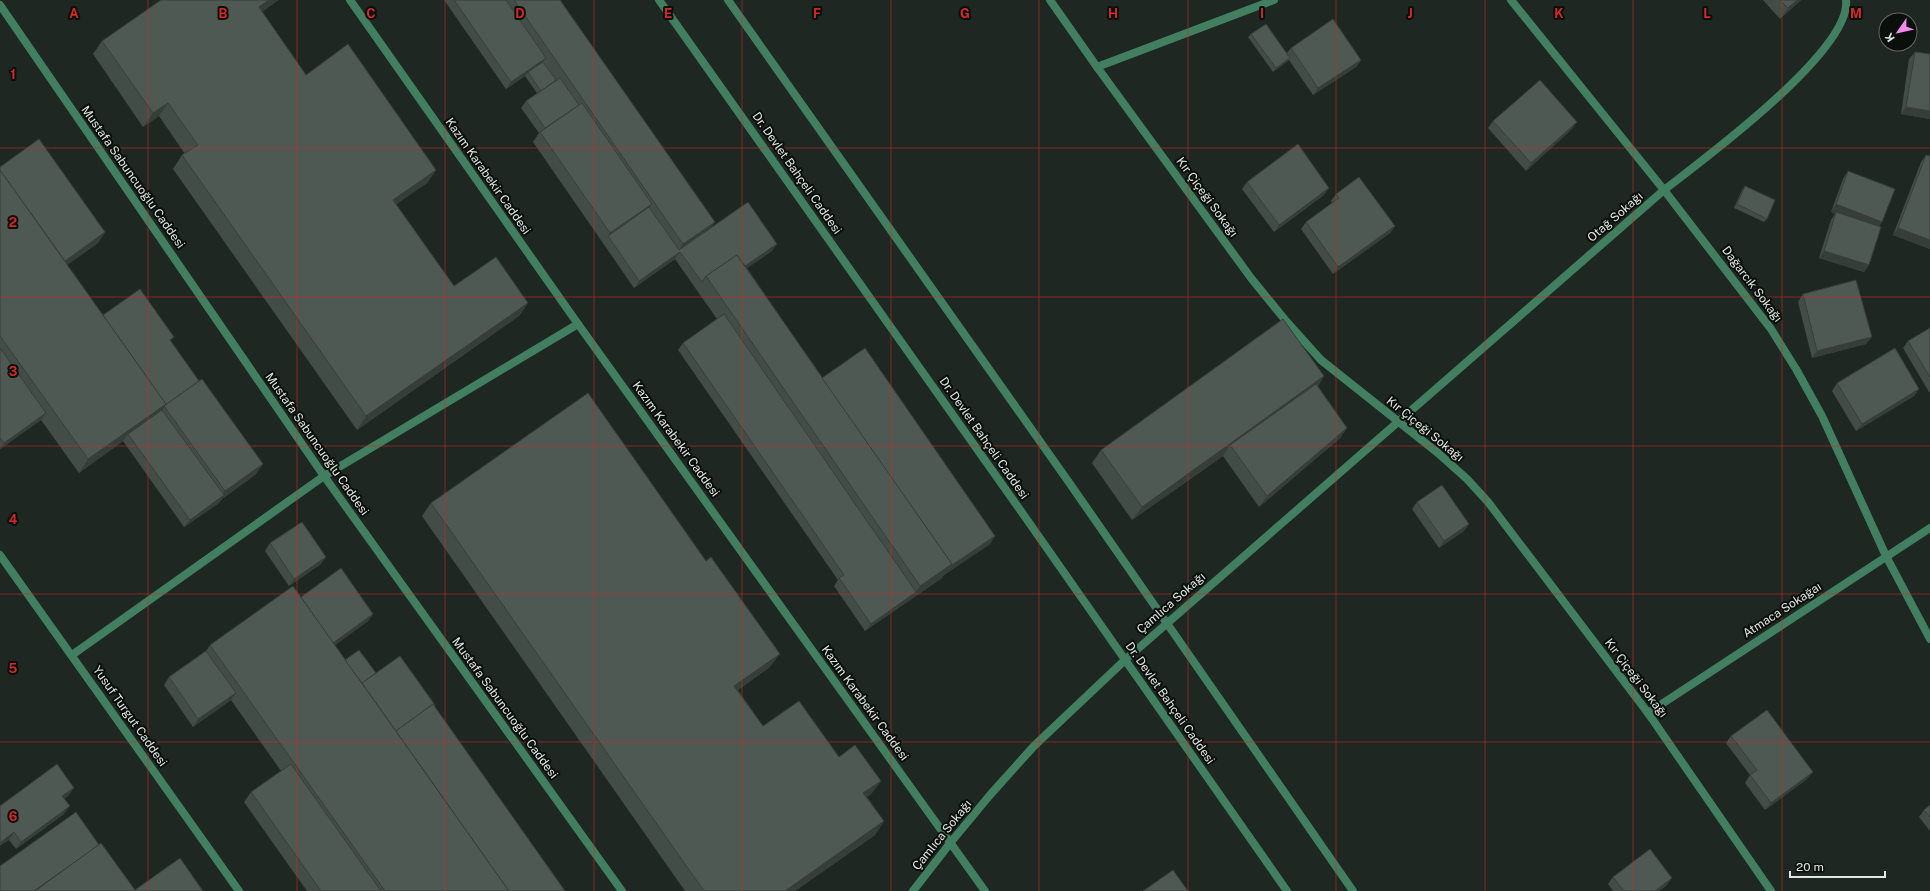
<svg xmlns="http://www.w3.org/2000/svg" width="1930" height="891" viewBox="0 0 1930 891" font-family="'Public Sans',sans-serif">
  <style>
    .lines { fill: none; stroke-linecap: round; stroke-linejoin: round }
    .service { stroke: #427f60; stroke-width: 8 }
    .minor { stroke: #427f60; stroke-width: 8 }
    .tertiary { stroke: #427f60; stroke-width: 8 }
    .wall { fill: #434d47 }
    .shaded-wall { fill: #373e3a }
    .building { fill: #4e5953; stroke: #373e3a }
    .grid { fill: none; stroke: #d62828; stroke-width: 1; stroke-opacity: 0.55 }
    .labels { text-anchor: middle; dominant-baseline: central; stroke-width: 4; stroke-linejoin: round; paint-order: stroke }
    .street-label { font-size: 12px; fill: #e1e7e3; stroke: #0b0f0c }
    .grid-label { font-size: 13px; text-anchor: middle; font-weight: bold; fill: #d62828; stroke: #0b0f0c; stroke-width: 4; stroke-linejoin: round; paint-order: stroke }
  </style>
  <rect width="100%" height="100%" fill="#1e2722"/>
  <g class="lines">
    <path class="service" d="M1097,67L1274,0"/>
    <g class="minor">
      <path d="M1050,0L1097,67L1251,278L1286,321L1321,360L1438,453L1467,479L1488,502L1648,713L1771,891"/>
      <path d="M1846,0C1852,50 1704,159 1664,190L1771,329L1796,369L1822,416L1886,556L1930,639"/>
      <path d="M72,655L324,476L578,324"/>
      <path d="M1648,713L1930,528"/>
      <path d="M951,842L990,795L1034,746L1125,660L1664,190L1511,0"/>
    </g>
    <g class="tertiary">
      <path d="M350,0L578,324L985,891"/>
      <path d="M659,0L1023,514L1287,891"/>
      <path d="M728,0L1068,481L1353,891"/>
      <path d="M0,5L324,476L622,891"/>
      <path d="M0,555L239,891"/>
      <path d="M913,891L951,842"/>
    </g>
  </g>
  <g class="wall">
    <path d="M444,0H560L711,228L772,251L747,268L822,378L995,536L990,544L944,575L942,578L865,631L834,586L838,580L678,350L683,343L717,319L675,259L634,288L533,142L539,133L521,108L526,101L537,93L525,76L506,89Z"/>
    <path d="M1763,0H1801L1780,19Z"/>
    <path d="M262,12L306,75L436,170L427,183L396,204L454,286L528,303L519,316L357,430L173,169L182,155L185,154L159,116L143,127L93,54L102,41Z"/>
    <path d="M1251,34L1287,53L1291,48L1361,60L1356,67L1313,95L1289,60L1288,61L1273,72L1248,37Z"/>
    <path d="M1915,52L1930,54V119L1901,114L1909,59Z"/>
    <path d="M1493,121L1572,129L1526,171L1488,128Z"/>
    <path d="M1926,155L1930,156V249L1893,235L1921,162Z"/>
    <path d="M0,167L105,232L98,243L67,265L103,315L171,342L199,381L263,464L255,475L222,499L219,503L184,527L123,441L79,473L41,420L0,449Z"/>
    <path d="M1848,171L1882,222L1879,226L1869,265L1864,272L1819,258L1831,220L1835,214L1831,212L1843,179Z"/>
    <path d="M1247,182L1324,195L1274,232L1242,189Z"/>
    <path d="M1745,186L1767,219L1764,222L1734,208L1742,190Z"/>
    <path d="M1336,194L1395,226L1390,233L1333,274L1301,229L1306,222L1332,203L1331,201Z"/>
    <path d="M1803,294L1866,344L1812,358L1798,302Z"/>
    <path d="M1930,328V392H1929L1903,348L1908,341Z"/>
    <path d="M1324,376L1318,386L1347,428L1340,438L1259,507L1223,456L1132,520L1092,463L1101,450Z"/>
    <path d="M1837,383L1919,389L1914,396L1856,431L1832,391Z"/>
    <path d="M1417,502L1469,524L1464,531L1439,548L1412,509Z"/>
    <path d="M431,503L770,667L738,690L763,726L839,757L881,781L871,794L867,797L884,821L875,835L795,891H685L422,516Z"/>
    <path d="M270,543L321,564L289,586L265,551Z"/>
    <path d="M301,597L373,614L368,621L335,645L345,660L376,673L434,706L565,891H307L244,802L251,792L281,771L231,700L193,727L164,685L169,677L206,651L210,645Z"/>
    <path d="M1731,736L1807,779L1765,810L1745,783L1750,775L1726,743Z"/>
    <path d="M69,795L64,799V814L16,849L9,840L0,806Z"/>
    <path d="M1930,805V831L1919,817L1924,810Z"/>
    <path d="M1613,877L1667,885L1659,891H1613L1608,884Z"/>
  </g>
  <g class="shaded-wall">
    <path d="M269,0H279L249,21L259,7Z"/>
    <path d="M1797,0H1801L1780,19L1788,8Z"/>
    <path d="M546,58L541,65L528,72L525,76L506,89L511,82Z"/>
    <path d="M1290,58L1288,61L1273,72L1276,68Z"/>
    <path d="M1361,60L1356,67L1313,95L1318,88Z"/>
    <path d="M168,103L159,116L143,127L153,113Z"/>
    <path d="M1906,107L1930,111V119L1901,114Z"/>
    <path d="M1577,122L1572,129L1526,171L1531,163Z"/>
    <path d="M436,170L427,183L384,213L393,200Z"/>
    <path d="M1329,188L1324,195L1274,232L1279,225Z"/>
    <path d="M652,204L644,214L608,236L610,233Z"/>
    <path d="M1836,204L1882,222L1877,230L1831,212Z"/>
    <path d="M715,222L705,236L680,252L675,259L634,288L639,281L676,255L683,244Z"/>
    <path d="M1395,226L1390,233L1333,274L1338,267Z"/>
    <path d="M1898,228L1930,240V249L1893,235Z"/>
    <path d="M105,232L98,243L55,273L63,263Z"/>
    <path d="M777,244L772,251L734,277L739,270Z"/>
    <path d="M1824,251L1869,265L1864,272L1819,258Z"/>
    <path d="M528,303L519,316L357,430L366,416Z"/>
    <path d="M1872,337L1866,344L1812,358L1817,351Z"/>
    <path d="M1324,376L1315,389L1230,445L1223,456L1132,520L1142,507Z"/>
    <path d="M1919,389L1914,396L1856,431L1862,424Z"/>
    <path d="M166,404L157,417L128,434L123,441L79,473L88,459Z"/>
    <path d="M46,413L41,420L0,449V448L4,443Z"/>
    <path d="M1347,428L1340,438L1259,507L1267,496Z"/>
    <path d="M263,464L255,475L222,499L219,503L184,527L190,520L220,498L225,491Z"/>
    <path d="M1469,524L1464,531L1439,548L1444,541Z"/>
    <path d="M995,536L990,544L944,575L942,578L865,631L871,624L916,592L920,586L952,564Z"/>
    <path d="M326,557L321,564L289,586L294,579Z"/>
    <path d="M373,614L368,621L323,654L328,647Z"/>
    <path d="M780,654L770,667L725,699L734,686Z"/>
    <path d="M236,693L231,700L193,727L198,719Z"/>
    <path d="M1813,772L1807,779L1765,810L1771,803Z"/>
    <path d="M881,781L871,794L854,806L863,793Z"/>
    <path d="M74,788L69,795L57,804L62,796Z"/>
    <path d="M70,806L64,814L16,849L21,842Z"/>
    <path d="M884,821L875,835L795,891H785Z"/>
    <path d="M14,832L9,840L0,846V843Z"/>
    <path d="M1672,878L1667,885L1659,891H1655Z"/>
  </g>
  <g class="building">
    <path d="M161,0H269L259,7L306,75L348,44L436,170L393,200L454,286L496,257L528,303L366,416L182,155L198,145L168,103L153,113L102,41Z"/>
    <path d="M454,0H506L546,58L511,82Z"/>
    <path d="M514,0H560L715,222L683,244Z"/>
    <path d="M1780,0H1797L1788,8Z"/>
    <path d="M1333,19L1361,60L1318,88L1291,48Z"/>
    <path d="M1266,24L1290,58L1276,68L1251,34Z"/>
    <path d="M1915,52L1930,54V111L1906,107Z"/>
    <path d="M543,62L556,80L541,91L528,72Z"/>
    <path d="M560,78L579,105L545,128L526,101Z"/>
    <path d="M1540,80L1577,122L1531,163L1493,121Z"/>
    <path d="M582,103L652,204L610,233L540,132Z"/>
    <path d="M39,139L105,232L65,261L0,170V167Z"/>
    <path d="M1298,144L1329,188L1279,225L1247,182Z"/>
    <path d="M1926,155L1930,156V240L1898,228Z"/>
    <path d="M0,170L166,404L88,459L0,336Z"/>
    <path d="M1848,171L1895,189L1882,222L1836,204Z"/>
    <path d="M1359,177L1395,226L1338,267L1306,222L1339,198L1336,194Z"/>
    <path d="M1745,186L1775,200L1767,219L1737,204Z"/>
    <path d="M748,202L777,244L745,266L737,255L706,276L702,282L680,252L639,281L608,236L649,207L679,250Z"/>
    <path d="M1836,212L1881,227L1869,265L1824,251Z"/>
    <path d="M737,255L952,564L920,586L706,276Z"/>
    <path d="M1856,280L1872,337L1817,351L1803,294Z"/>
    <path d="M140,289L174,337L170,340L199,381L164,406L162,410L166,404L103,315Z"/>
    <path d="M724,314L916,592L871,624L839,578L844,575L683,343Z"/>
    <path d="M1283,319L1324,376L1142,507L1101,450Z"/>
    <path d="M1930,328V377L1908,341Z"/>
    <path d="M0,348L46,413L4,443L0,438Z"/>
    <path d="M865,348L995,536L949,567L952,564L822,378Z"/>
    <path d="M1895,348L1919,389L1862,424L1837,383Z"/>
    <path d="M202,379L263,464L225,491L164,406Z"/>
    <path d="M1316,384L1347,428L1267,496L1230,445Z"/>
    <path d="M588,393L706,561L711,557L780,654L734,686L763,726L799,701L839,757L855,745L881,781L863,793L884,821L785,891H704L431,503Z"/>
    <path d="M162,410L224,495L190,520L128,434Z"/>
    <path d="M1442,485L1469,524L1444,541L1417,502Z"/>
    <path d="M302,522L326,557L294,579L270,543Z"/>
    <path d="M341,568L373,614L333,643L301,597Z"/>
    <path d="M293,586L509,891H385L210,645Z"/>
    <path d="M359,650L376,673L362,683L345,660Z"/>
    <path d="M206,651L236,693L198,719L169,677Z"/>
    <path d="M400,656L435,705L434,706L433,704L396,731L362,683Z"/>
    <path d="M433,704L565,891H509L396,731Z"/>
    <path d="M1767,710L1813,772L1771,803L1750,775L1757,770L1731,736Z"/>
    <path d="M57,764L74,788L62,796L70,806L21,842L14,832L0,843V806Z"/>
    <path d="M291,764L381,891H321L251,792Z"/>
    <path d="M1930,805V817L1924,810Z"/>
    <path d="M76,812L99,845L34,891H0V866Z"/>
    <path d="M101,843L135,890L180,858L203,891H35Z"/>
    <path d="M1650,849L1672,878L1655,891H1624L1613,877Z"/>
    <path d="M1173,870L1188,891H1143Z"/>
  </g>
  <path class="grid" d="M148,0V891M297,0V891M445,0V891M594,0V891M742,0V891M891,0V891M1039,0V891M1188,0V891M1336,0V891M1485,0V891M1633,0V891M1782,0V891M0,148H1930M0,297H1930M0,446H1930M0,594H1930M0,742H1930"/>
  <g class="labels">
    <g class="street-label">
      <text transform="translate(797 173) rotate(55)">Dr. Devlet Bahçeli Caddesi</text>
      <text transform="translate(488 176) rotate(55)">Kazım Karabekir Caddesi</text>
      <text transform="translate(133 177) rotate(55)">Mustafa Sabuncuoğlu Caddesi</text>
      <text transform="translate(1207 197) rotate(54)">Kır Çiçeği Sokağı</text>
      <text transform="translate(1615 217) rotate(-41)">Otağ Sokağı</text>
      <text transform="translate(1752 284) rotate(53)">Dağarcık Sokağı</text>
      <text transform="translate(1425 429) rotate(39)">Kır Çiçeği Sokağı</text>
      <text transform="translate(984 438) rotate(55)">Dr. Devlet Bahçeli Caddesi</text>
      <text transform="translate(676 439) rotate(54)">Kazım Karabekir Caddesi</text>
      <text transform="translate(317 444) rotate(55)">Mustafa Sabuncuoğlu Caddesi</text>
      <text transform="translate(1171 603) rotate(-41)">Çamlıca Sokağı</text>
      <text transform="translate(1782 610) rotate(-33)">Atmaca Sokağaı</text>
      <text transform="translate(1636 678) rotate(53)">Kır Çiçeği Sokağı</text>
      <text transform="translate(865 703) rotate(54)">Kazım Karabekir Caddesi</text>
      <text transform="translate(1170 703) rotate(55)">Dr. Devlet Bahçeli Caddesi</text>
      <text transform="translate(505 708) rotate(54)">Mustafa Sabuncuoğlu Caddesi</text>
      <text transform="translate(130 716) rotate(55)">Yusuf Turgut Caddesi</text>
      <text transform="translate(942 835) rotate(-51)">Çamlıca Sokağı</text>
    </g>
  </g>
  <g class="grid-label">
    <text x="74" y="18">A</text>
    <text x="223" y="18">B</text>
    <text x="371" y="18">C</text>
    <text x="520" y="18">D</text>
    <text x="668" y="18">E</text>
    <text x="817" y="18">F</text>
    <text x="965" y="18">G</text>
    <text x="1113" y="18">H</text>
    <text x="1262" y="18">I</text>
    <text x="1410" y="18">J</text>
    <text x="1559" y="18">K</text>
    <text x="1707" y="18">L</text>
    <text x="1856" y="18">M</text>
    <text x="13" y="79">1</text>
    <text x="13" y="227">2</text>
    <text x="13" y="376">3</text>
    <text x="13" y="524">4</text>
    <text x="13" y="673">5</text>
    <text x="13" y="821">6</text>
  </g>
  <g transform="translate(1898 32) rotate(236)"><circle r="19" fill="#0b0f0c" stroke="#616562"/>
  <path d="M0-3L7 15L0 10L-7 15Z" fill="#f489f0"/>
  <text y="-6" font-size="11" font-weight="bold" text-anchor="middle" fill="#e1e7e3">K</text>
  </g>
  <path d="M1790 871v6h95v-6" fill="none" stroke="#e1e7e3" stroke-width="2"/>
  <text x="1796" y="871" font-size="12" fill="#e1e7e3" stroke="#0b0f0c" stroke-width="3" paint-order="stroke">20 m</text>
</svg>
